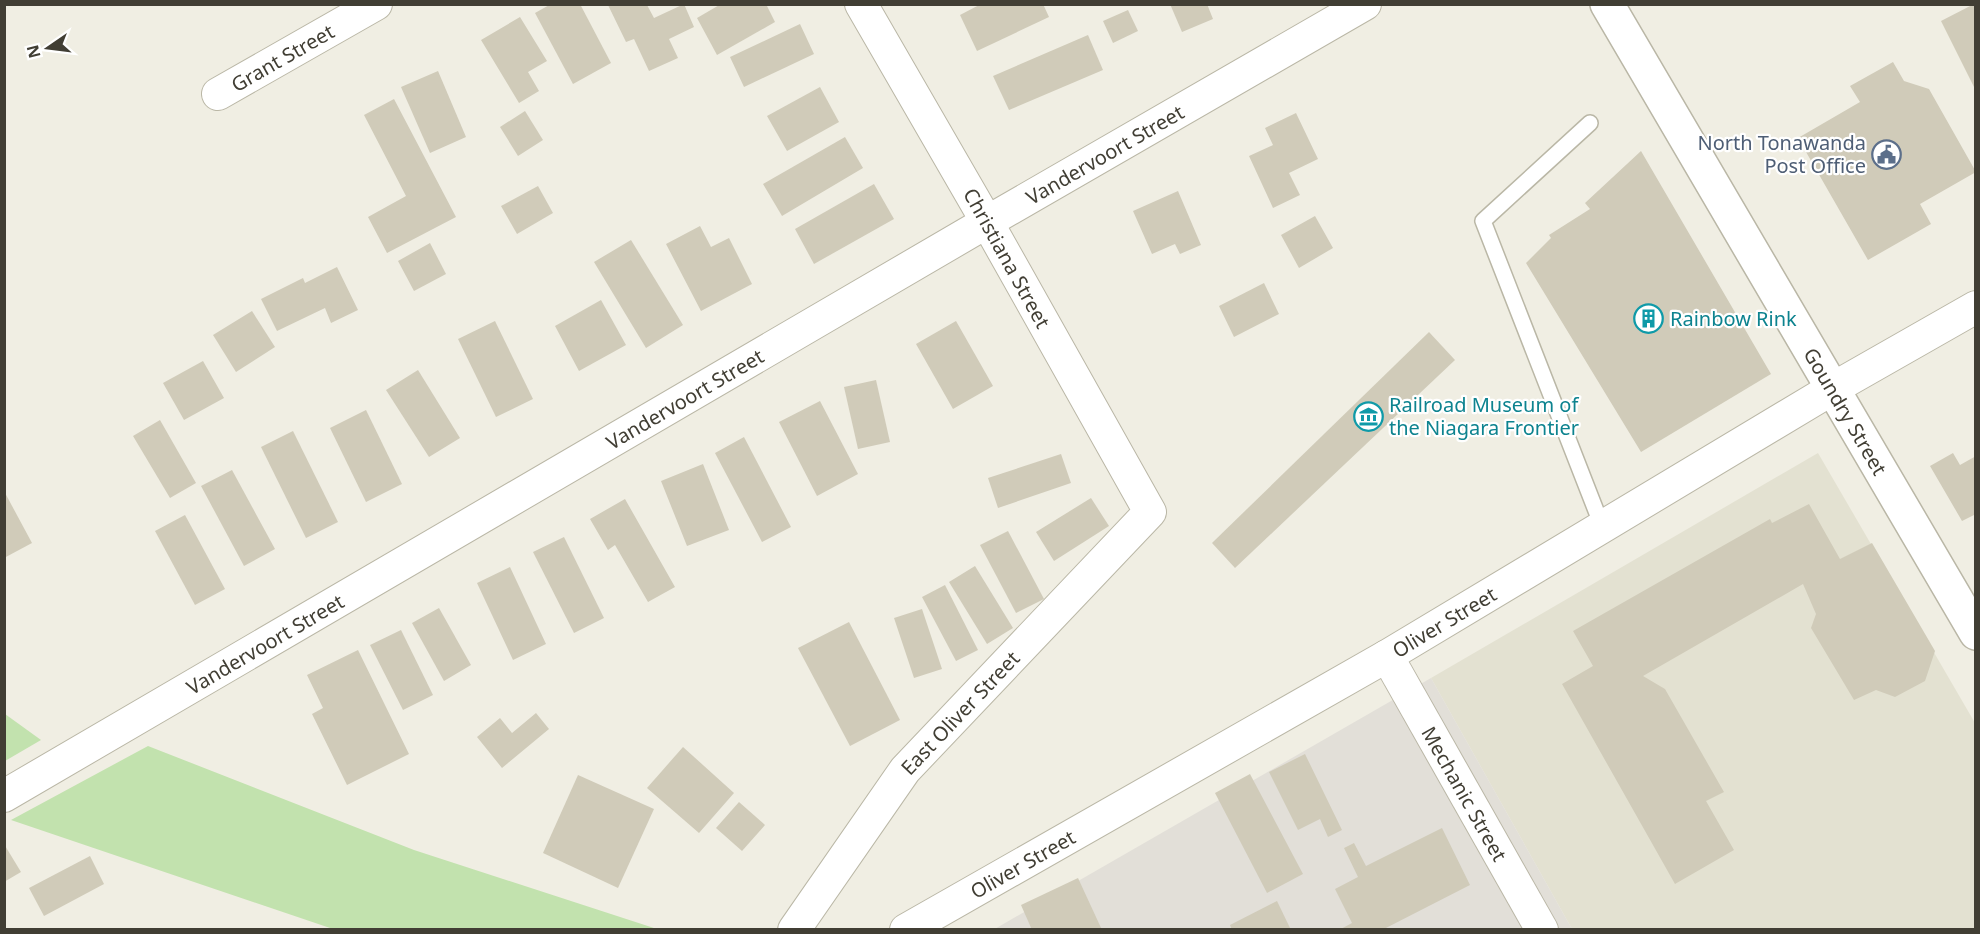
<svg xmlns="http://www.w3.org/2000/svg" width="1980" height="934" viewBox="0 0 1980 934" font-family="'Noto Sans',sans-serif">
  <style>
    .residential { fill: #e3e1d1 }
    .industrial { fill: #e2dfd8 }
    .green { fill: #c2e2ae }
    .building { fill: #d0cbb9 }
    .lines { fill: none; stroke-linecap: round; stroke-linejoin: round }
    .service-casing { stroke: #bab7a6; stroke-width: 18 }
    .minor-casing { stroke: #bab7a6; stroke-width: 34 }
    .tertiary-casing { stroke: #bab7a6; stroke-width: 36 }
    .service { stroke: #fff; stroke-width: 15 }
    .minor { stroke: #fff; stroke-width: 32 }
    .tertiary { stroke: #fff; stroke-width: 33 }
    .labels { text-anchor: middle; dominant-baseline: central; stroke-width: 4.5; stroke-linejoin: round; paint-order: stroke }
    .street-label { font-size: 20px; fill: #413e34; stroke: #fff }
    .service-label { font-size: 20px; fill: #4e5e75; stroke: #fff; text-anchor: end }
    .culture-label { font-size: 20px; fill: #0d838f; stroke: #fff; text-anchor: start }
  </style>
  <rect width="100%" height="100%" fill="#f0eee3"/>
  <path class="residential" d="M1818,453L1975,723V929H1572L1431,678Z"/>
  <path class="industrial" d="M1431,678L1572,929L993,930Z"/>
  <g class="green">
    <path d="M5,714L41,740L5,761H4Z"/>
    <path d="M148,746L414,850L657,929H333L11,820Z"/>
  </g>
  <g class="building">
    <path d="M551,4H580L611,63L573,84L535,13Z"/>
    <path d="M684,4L694,27L669,39L678,58L649,71L634,39L626,42L608,5H647L654,18Z"/>
    <path d="M721,4H766L775,22L717,55L697,18Z"/>
    <path d="M981,4H1043L1049,17L977,51L960,15Z"/>
    <path d="M1170,4H1207L1213,19L1182,32Z"/>
    <path d="M1974,4H1976V91L1941,21Z"/>
    <path d="M1128,10L1138,31L1113,43L1103,21Z"/>
    <path d="M520,17L547,61L528,72L539,91L519,103L481,40Z"/>
    <path d="M800,24L814,54L744,87L730,57Z"/>
    <path d="M1088,35L1103,70L1009,110L993,76Z"/>
    <path d="M1893,62L1904,81L1929,89L1976,172L1920,204L1931,224L1868,260L1798,138L1860,102L1850,86Z"/>
    <path d="M438,71L466,137L430,153L401,87Z"/>
    <path d="M820,87L839,122L787,151L767,116Z"/>
    <path d="M394,99L456,217L387,253L368,217L406,196L364,115Z"/>
    <path d="M525,111L543,140L518,156L500,127Z"/>
    <path d="M1296,113L1318,159L1289,173L1300,195L1273,208L1249,156L1273,145L1265,128Z"/>
    <path d="M845,137L863,168L782,216L763,184Z"/>
    <path d="M1641,151L1771,374L1641,452L1526,263L1551,238L1549,235L1590,209L1585,203Z"/>
    <path d="M874,184L894,219L814,264L795,229Z"/>
    <path d="M538,186L553,213L517,234L501,206Z"/>
    <path d="M1178,191L1201,245L1180,254L1175,244L1152,254L1133,211Z"/>
    <path d="M1315,216L1333,248L1299,268L1281,235Z"/>
    <path d="M700,226L711,247L729,238L752,284L701,311L666,244Z"/>
    <path d="M631,240L683,325L646,348L594,262Z"/>
    <path d="M430,243L446,274L414,291L398,261Z"/>
    <path d="M337,267L358,310L331,323L325,308L277,331L261,299L303,278L305,283Z"/>
    <path d="M1264,283L1279,314L1234,337L1219,306Z"/>
    <path d="M601,300L626,345L579,371L555,326Z"/>
    <path d="M252,311L275,347L236,372L213,335Z"/>
    <path d="M495,321L533,399L496,417L458,339Z"/>
    <path d="M956,321L993,386L953,409L916,344Z"/>
    <path d="M1429,332L1455,360L1235,568L1212,543Z"/>
    <path d="M203,361L224,398L184,420L163,383Z"/>
    <path d="M418,370L460,438L429,457L386,390Z"/>
    <path d="M876,380L890,442L858,449L844,387Z"/>
    <path d="M820,401L858,474L817,496L779,422Z"/>
    <path d="M366,410L402,484L366,502L330,428Z"/>
    <path d="M160,420L196,483L170,498L133,436Z"/>
    <path d="M293,431L338,522L306,538L261,447Z"/>
    <path d="M744,437L791,527L762,542L715,453Z"/>
    <path d="M1953,453L1960,465L1976,456V514L1962,521L1930,466Z"/>
    <path d="M1061,454L1071,483L998,508L988,478Z"/>
    <path d="M703,464L729,530L687,546L661,481Z"/>
    <path d="M232,470L275,549L244,566L201,486Z"/>
    <path d="M4,491L32,543L4,558Z"/>
    <path d="M1091,498L1109,526L1054,561L1036,532Z"/>
    <path d="M625,499L675,587L648,602L615,545L608,550L590,519Z"/>
    <path d="M1809,504L1840,559L1872,543L1935,651L1925,681L1895,697L1876,690L1854,700L1811,628L1816,614L1803,584L1643,676L1665,689L1724,792L1706,801L1734,850L1675,884L1562,684L1593,666L1573,631L1770,519L1772,523Z"/>
    <path d="M185,515L225,589L195,605L155,531Z"/>
    <path d="M1008,531L1044,599L1016,613L980,545Z"/>
    <path d="M564,537L604,618L574,633L533,552Z"/>
    <path d="M975,566L1013,628L987,644L949,582Z"/>
    <path d="M510,567L546,644L513,660L477,583Z"/>
    <path d="M945,585L978,650L956,661L922,597Z"/>
    <path d="M439,608L471,665L444,681L412,623Z"/>
    <path d="M922,609L942,669L914,678L894,618Z"/>
    <path d="M849,622L900,720L850,746L798,648Z"/>
    <path d="M401,630L433,695L403,710L370,645Z"/>
    <path d="M358,650L409,754L347,785L312,714L323,708L307,675Z"/>
    <path d="M536,713L549,729L502,768L477,737L500,718L512,733Z"/>
    <path d="M683,747L734,793L699,833L647,788Z"/>
    <path d="M1305,754L1342,830L1328,837L1320,819L1298,830L1269,772Z"/>
    <path d="M1250,774L1303,874L1267,893L1215,793Z"/>
    <path d="M578,775L654,809L618,888L543,853Z"/>
    <path d="M739,802L765,825L742,851L716,828Z"/>
    <path d="M1442,828L1470,885L1382,930H1339L1352,923L1335,889L1358,877L1344,848L1354,843L1366,866Z"/>
    <path d="M4,844L21,872L4,882Z"/>
    <path d="M90,856L104,884L44,916L29,888Z"/>
    <path d="M1078,878L1102,930H1032L1021,905Z"/>
    <path d="M1277,901L1291,930H1232L1230,925Z"/>
  </g>
  <g class="lines">
    <defs>
      <path id="service" d="M1590,123L1483,221L1602,526"/>
      <g id="minor">
        <path id="s1" d="M218,94L376,4"/>
        <path id="s2" d="M1387,656L1542,930"/>
        <path id="s3" d="M4,796L987,222L1365,4"/>
        <path id="s4" d="M794,930L905,770L1150,512L987,222L861,4"/>
        <path id="s5" d="M906,930L1387,656L1832,389L1976,307"/>
      </g>
      <g id="tertiary">
        <path id="s6" d="M1607,4L1976,633"/>
      </g>
    </defs>
    <use href="#service" class="service-casing"/>
    <use href="#minor" class="minor-casing"/>
    <use href="#tertiary" class="tertiary-casing"/>
    <use href="#service" class="service"/>
    <use href="#minor" class="minor"/>
    <use href="#tertiary" class="tertiary"/>
  </g>
  <defs>
    <symbol id="civic-ring" viewBox="-11 -11 22 22"><circle r="9.5" fill="#fff" stroke="#5c6f8a" stroke-width="1.5"/><path d="M-.6-6.5H3V-4.5H.6V-3L4-1V1h2V6H-6V1h2V-1L-.6-3ZM-1.2 2.5V6h2.4V2.5Z" fill="#5c6f8a"/></symbol>
    <symbol id="building-ring" viewBox="-11 -11 22 22"><circle r="9.5" fill="#fff" stroke="#0f9aa8" stroke-width="1.5"/><path d="M-4-6H4V6H1V3H-1V6H-4ZM-2.5-4.3h1.7v1.8h-1.7ZM.8-4.3h1.7v1.8H.8ZM-2.5-1h1.7V.8h-1.7ZM.8-1h1.7V.8H.8Z" fill="#0f9aa8"/></symbol>
    <symbol id="museum-ring" viewBox="-11 -11 22 22"><circle r="9.5" fill="#fff" stroke="#0f9aa8" stroke-width="1.5"/><path d="M0-6L6-3V-2H-6V-3ZM-5-1h2V3h-2ZM-1-1h2V3h-2ZM3-1h2V3H3ZM-6 4H6V6H-6Z" fill="#0f9aa8"/></symbol>
  </defs>
  <g fill-rule="evenodd">
    <use href="#civic-ring" x="1870" y="138" width="33" height="33"/>
    <use href="#building-ring" x="1632" y="302" width="33" height="33"/>
    <use href="#museum-ring" x="1352" y="400" width="33" height="33"/>
  </g>
  <g class="labels">
    <g class="street-label">
      <text stroke="none"><textPath href="#s1" startOffset="74">Grant Street</textPath></text>
      <text stroke="none"><textPath href="#s3" startOffset="1274">Vandervoort Street</textPath></text>
      <text transform="translate(1007 258) rotate(61)">Christiana Street</text>
      <text stroke="none"><textPath href="#s3" startOffset="788">Vandervoort Street</textPath></text>
      <text stroke="none"><textPath href="#s6" startOffset="472">Goundry Street</textPath></text>
      <text stroke="none"><textPath href="#s5" startOffset="620">Oliver Street</textPath></text>
      <text stroke="none"><textPath href="#s3" startOffset="302">Vandervoort Street</textPath></text>
      <text stroke="none"><textPath href="#s4" startOffset="274">East Oliver Street</textPath></text>
      <text stroke="none"><textPath href="#s2" startOffset="158">Mechanic Street</textPath></text>
      <text stroke="none"><textPath href="#s5" startOffset="134">Oliver Street</textPath></text>
    </g>
    <g class="service-label">
      <text x="1866" y="142">North Tonawanda<tspan x="1866" dy="23">Post Office</tspan></text>
    </g>
    <g class="culture-label">
      <text x="1670" y="318">Rainbow Rink</text>
      <text x="1389" y="404">Railroad Museum of<tspan x="1389" dy="23">the Niagara Frontier</tspan></text>
    </g>
  </g>
  <rect width="1980" height="934" fill="none" stroke="#413e34" stroke-width="12"/>
  <g transform="translate(48 48) rotate(256)" stroke="#ffffff" stroke-width="4.5" paint-order="stroke">
  <path d="M0-4.5L10 22L0 15L-10 22Z" fill="#413e34"/>
  <text y="-9" font-size="16" font-weight="bold" text-anchor="middle" fill="#413e34">N</text>
  </g>
</svg>
